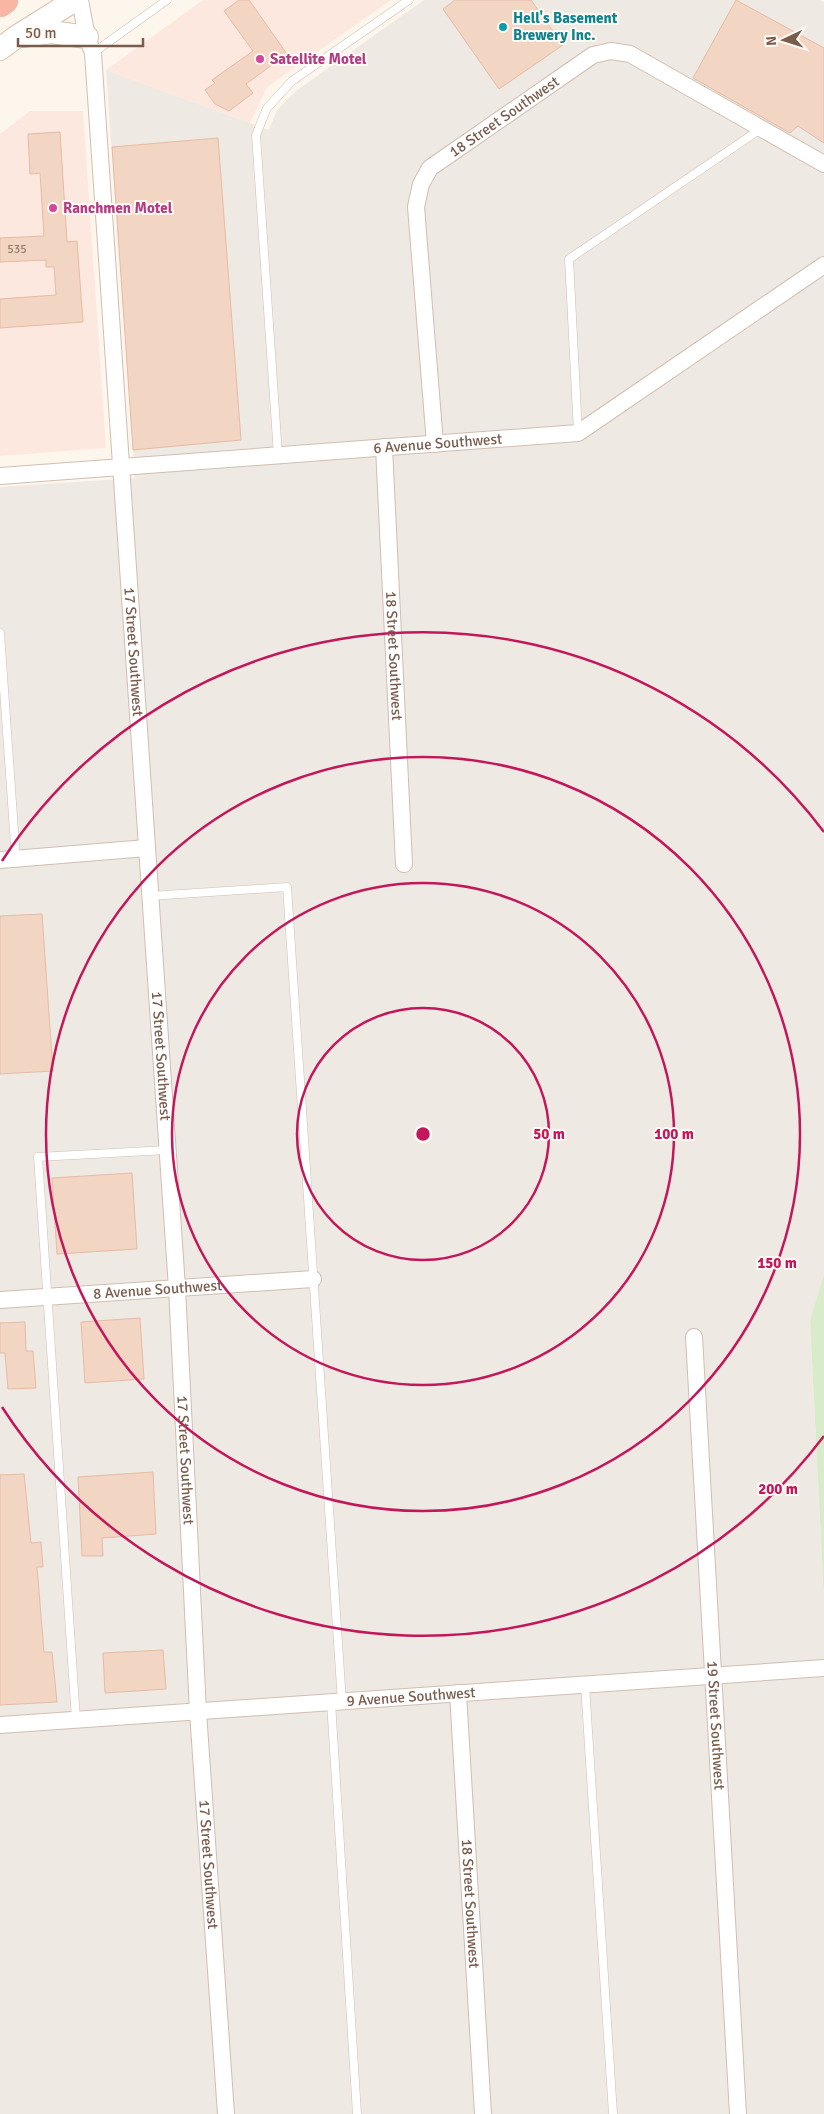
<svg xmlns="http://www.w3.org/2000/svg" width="824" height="2114" viewBox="0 0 824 2114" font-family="Signika,sans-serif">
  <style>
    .commercial { fill: #fde8e0 }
    .industrial { fill: #efe9e4 }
    .green { fill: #d8ecc9 }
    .building { fill: #f3d5c3; stroke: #e6bba3 }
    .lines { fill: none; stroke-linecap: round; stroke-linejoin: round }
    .lane-casing { stroke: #d1beb0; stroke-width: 9 }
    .street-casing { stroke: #d1beb0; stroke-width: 18 }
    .secondary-casing { stroke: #d6c0b0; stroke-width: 24 }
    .highway-casing { stroke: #dad1cd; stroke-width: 29 }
    .lane { stroke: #fff; stroke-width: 8 }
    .street { stroke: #fff; stroke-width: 16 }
    .secondary { stroke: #fff; stroke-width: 22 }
    .highway { stroke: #f7b7a3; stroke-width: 28 }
    .ring { fill: none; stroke: #c2185b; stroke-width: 2.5 }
    .culture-dot { fill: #0f9aa8; stroke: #fffaf3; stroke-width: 2 }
    .hotel-dot { fill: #d1479c; stroke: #fffaf3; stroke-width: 2 }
    .labels { text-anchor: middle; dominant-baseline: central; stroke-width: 4; stroke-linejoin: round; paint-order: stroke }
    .number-label { font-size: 12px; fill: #987a6a }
    .culture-label { font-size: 15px; font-weight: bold; fill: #0d838f; stroke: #fffaf3; text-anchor: start }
    .hotel-label { font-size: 15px; font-weight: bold; fill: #b23c85; stroke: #fffaf3; text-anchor: start }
    .street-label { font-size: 15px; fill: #7a5c4d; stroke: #fffaf3 }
    .centre { fill: #c2185b; stroke: #fffaf3; stroke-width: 2.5 }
    .ring-label { font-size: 15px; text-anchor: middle; font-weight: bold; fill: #c2185b; stroke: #fffaf3; stroke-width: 4; stroke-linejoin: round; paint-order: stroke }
  </style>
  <rect width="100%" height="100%" fill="#fdf6ec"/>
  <g class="commercial">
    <path d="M203,0H391L267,87L250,123L106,70Z"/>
    <path d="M30,111H83L106,448L0,456V134Z"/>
  </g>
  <path class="industrial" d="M424,0H820L824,2V1274L810,1322L824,1601V2114H0V487L135,478L106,70L269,130L277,110L296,91Z"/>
  <path class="green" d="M824,1274V1601L810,1321Z"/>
  <g class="building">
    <path d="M239,0H249L287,54L246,84L253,93L229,111L215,104L205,90L215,83L212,80L253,51L224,11Z"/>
    <path d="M455,0H531L563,45L499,89L443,9Z"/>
    <path d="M736,0L824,48V143L798,126L790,133L693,78Z"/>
    <path d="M60,132L67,242L77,241L83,322L0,328V299L56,295L54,267H46V260L0,262V238L44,236L40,173L30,174L28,134Z"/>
    <path d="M218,138L241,440L133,450L112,147Z"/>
    <path d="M42,914L53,1071L0,1074V916Z"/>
    <path d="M132,1173L137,1249L57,1254L52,1178Z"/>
    <path d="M140,1318L144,1379L85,1383L81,1322Z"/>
    <path d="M25,1322L26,1351H33L36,1388L8,1389L5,1353H0V1323Z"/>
    <path d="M153,1472L156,1534L102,1538L103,1556H82L78,1477Z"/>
    <path d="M24,1474L31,1543L41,1542L43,1567H37L44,1652H52L57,1702L0,1705V1475Z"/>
    <path d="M163,1650L166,1689L105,1693L103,1653Z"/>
  </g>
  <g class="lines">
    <defs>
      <g id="lane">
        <path d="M93,53L167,0"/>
        <path d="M578,433L569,259L762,128"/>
        <path d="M278,455L256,135L267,108L292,81L409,0"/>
        <path d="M0,633L16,859"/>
        <path d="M150,896L287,887L342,1702"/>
        <path d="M585,1685L613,2114"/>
        <path d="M331,1702L357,2114"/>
        <path d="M76,1720L38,1157L167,1150"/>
      </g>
      <g id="street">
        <path id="s1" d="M80,0L87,37L93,53L177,1288L198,1712L226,2114"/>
        <path id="s2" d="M435,444L416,207L421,184L430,168L593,55L611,51L630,54L824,164"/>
        <path id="s3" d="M384,447L404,864"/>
        <path id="s4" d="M0,476L578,433L824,265"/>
        <path d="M0,860L147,848"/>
        <path id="s5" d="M0,1300L313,1279"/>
        <path id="s6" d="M694,1337L738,2114"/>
        <path id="s7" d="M458,1693L483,2114"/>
        <path id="s8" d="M0,1725L824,1668"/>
      </g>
      <g id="secondary">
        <path d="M24,36L51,32L87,37"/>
        <path d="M0,49L16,37L75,0"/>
      </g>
      <path id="highway" d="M0,3L4,0"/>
    </defs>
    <use href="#lane" class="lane-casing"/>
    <use href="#street" class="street-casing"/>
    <use href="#secondary" class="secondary-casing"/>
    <use href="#highway" class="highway-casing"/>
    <use href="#lane" class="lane"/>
    <use href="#street" class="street"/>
    <use href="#secondary" class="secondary"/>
    <use href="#highway" class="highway"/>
  </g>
  <g class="ring">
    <circle cx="423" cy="1134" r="126"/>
    <circle cx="423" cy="1134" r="251"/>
    <circle cx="423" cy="1134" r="377"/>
    <path d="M824 1436A502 502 0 0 1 2 1407M2 861A502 502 0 0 1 824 832"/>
  </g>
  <circle class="culture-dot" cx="503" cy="27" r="5"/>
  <g class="hotel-dot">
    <circle cx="260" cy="59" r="5"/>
    <circle cx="53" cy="208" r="5"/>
  </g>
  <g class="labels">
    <g class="number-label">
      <text x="17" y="249">535</text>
    </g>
    <g class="culture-label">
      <text x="513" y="18">Hell's Basement<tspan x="513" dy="17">Brewery Inc.</tspan></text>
    </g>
    <g class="hotel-label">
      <text x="270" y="59">Satellite Motel</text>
      <text x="63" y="208">Ranchmen Motel</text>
    </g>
    <g class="street-label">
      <text stroke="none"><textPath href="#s2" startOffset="370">18 Street Southwest</textPath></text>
      <text stroke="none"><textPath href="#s4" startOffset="439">6 Avenue Southwest</textPath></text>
      <text stroke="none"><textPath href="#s1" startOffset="655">17 Street Southwest</textPath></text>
      <text stroke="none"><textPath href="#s3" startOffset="209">18 Street Southwest</textPath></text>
      <text stroke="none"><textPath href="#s1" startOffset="1060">17 Street Southwest</textPath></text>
      <text stroke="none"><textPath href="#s5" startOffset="158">8 Avenue Southwest</textPath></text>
      <text stroke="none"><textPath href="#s1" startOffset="1465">17 Street Southwest</textPath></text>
      <text stroke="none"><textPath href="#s8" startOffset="412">9 Avenue Southwest</textPath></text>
      <text stroke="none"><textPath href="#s6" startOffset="389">19 Street Southwest</textPath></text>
      <text stroke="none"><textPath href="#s1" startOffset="1870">17 Street Southwest</textPath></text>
      <text stroke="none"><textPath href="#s7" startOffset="211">18 Street Southwest</textPath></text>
    </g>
  </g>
  <circle cx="423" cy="1134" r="8" class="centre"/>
  <g class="ring-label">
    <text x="549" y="1139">50 m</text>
    <text x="674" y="1139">100 m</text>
    <text x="777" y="1268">150 m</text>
    <text x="778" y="1494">200 m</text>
  </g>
  <g transform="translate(784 40) rotate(266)" stroke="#fffaf3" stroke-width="4" paint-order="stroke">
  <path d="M0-4L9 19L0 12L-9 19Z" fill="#7a5c4d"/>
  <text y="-8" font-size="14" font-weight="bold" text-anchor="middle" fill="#7a5c4d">N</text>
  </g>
  <path d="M18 38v8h125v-8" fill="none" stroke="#7a5c4d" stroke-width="2.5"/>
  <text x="25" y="38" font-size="15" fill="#7a5c4d" stroke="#fffaf3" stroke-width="4" paint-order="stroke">50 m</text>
</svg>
